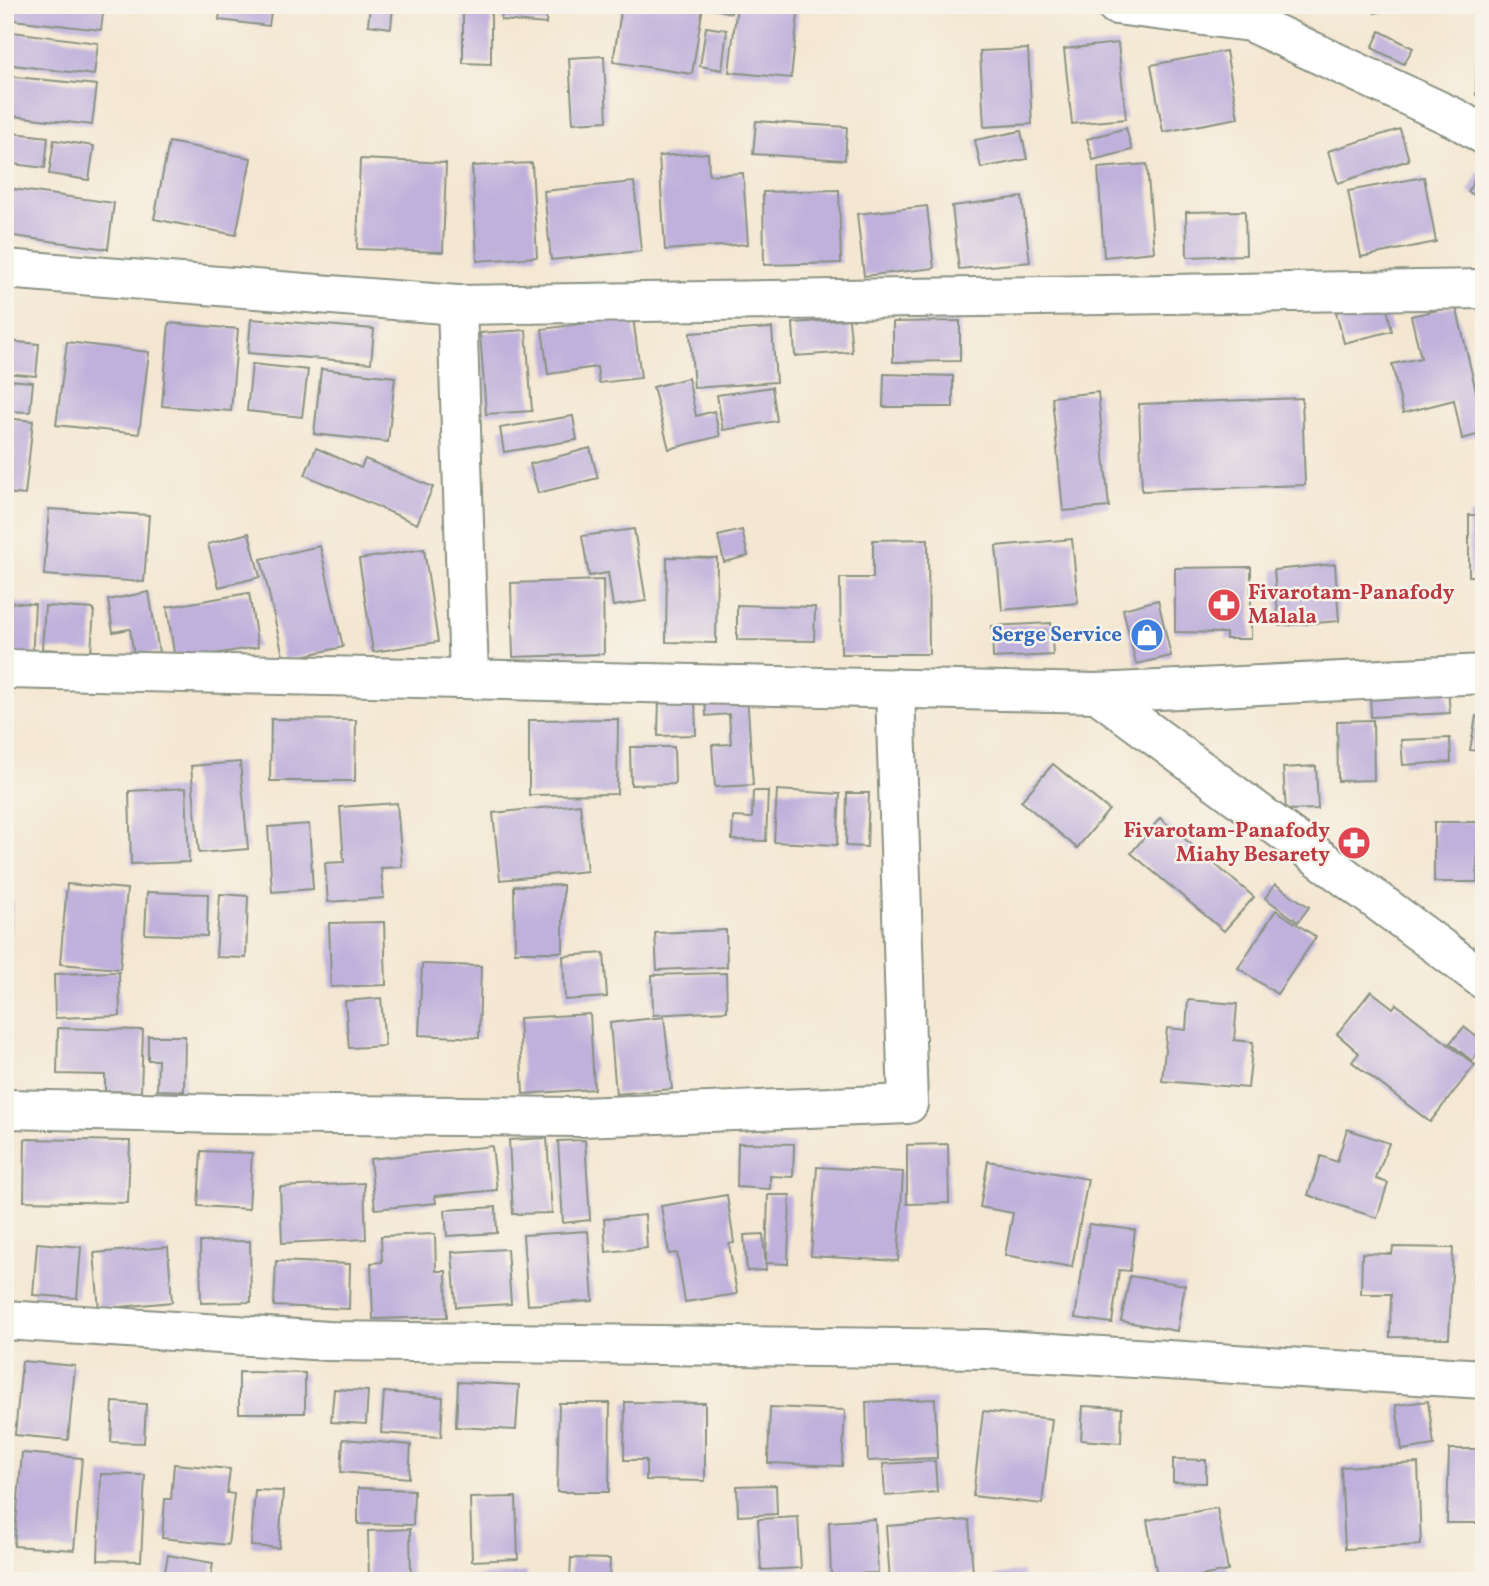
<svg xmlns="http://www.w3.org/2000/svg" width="1489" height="1586" viewBox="0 0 1489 1586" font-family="Vollkorn,serif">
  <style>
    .building { fill: #bfb1db }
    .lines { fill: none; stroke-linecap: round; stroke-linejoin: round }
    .street-casing { stroke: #8a9283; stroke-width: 42 }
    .street { stroke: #fff; stroke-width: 38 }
    .labels { text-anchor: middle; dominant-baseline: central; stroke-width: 5; stroke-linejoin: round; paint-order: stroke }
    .health-label { font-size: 21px; font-weight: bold; fill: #be3a42; stroke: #f7f3e8; text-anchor: start }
    .shop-label { font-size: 21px; font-weight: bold; fill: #366cbe; stroke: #f7f3e8; text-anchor: end }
  </style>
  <rect width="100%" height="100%" fill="#f7f3e8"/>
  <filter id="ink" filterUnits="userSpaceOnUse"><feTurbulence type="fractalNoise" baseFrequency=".0143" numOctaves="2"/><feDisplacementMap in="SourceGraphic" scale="14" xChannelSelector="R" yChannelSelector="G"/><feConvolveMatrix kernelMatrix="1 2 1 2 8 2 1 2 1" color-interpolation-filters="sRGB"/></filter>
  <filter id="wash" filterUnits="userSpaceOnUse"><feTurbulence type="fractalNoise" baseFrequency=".00686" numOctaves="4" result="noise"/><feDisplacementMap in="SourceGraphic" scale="28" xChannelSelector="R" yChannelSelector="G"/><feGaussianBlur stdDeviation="1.57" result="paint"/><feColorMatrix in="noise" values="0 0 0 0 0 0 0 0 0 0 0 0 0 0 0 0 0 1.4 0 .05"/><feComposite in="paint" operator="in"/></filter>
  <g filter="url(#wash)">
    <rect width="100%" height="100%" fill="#f4e7d2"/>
    <g id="blocks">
      <g class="building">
        <path d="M5,5H104L101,30L5,19Z"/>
        <path d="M221,5H272L269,26L219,20Z"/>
        <path d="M370,5H393L391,28L368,25Z"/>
        <path d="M463,5H491V64L463,63Z"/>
        <path d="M503,5H547L546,24L501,20Z"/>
        <path d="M622,5H733L731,13L703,6L692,74L613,62Z"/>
        <path d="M737,5H799L791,78L729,72Z"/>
        <path d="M1373,5H1399V6L1375,13Z"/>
        <path d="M706,27L727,30L722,70L700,66Z"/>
        <path d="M5,31L98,43L94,75L5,64Z"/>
        <path d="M1380,31L1413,48L1404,64L1372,48Z"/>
        <path d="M1118,43L1126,119L1072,124L1064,49Z"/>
        <path d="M1028,49L1032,124L984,127L980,51Z"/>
        <path d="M1226,51L1238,118L1163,132L1151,65Z"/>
        <path d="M604,56L607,121L573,123L569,58Z"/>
        <path d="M1477,58H1484V95H1476Z"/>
        <path d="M5,76L97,85L92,125L5,115Z"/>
        <path d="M756,121L847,127L845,160L753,154Z"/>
        <path d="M1126,128L1132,150L1093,160L1087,139Z"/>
        <path d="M1400,129L1409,160L1338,183L1328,151Z"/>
        <path d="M1021,131L1027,159L981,168L975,140Z"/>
        <path d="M5,132L48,137L45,168L5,163Z"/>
        <path d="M54,140L94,146L89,180L49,174Z"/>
        <path d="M169,142L251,158L236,235L154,219Z"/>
        <path d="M708,153L709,175L743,173L748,244L665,250L659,156Z"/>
        <path d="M360,159L446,163L443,252L357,249Z"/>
        <path d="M1484,161V199L1468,192Z"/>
        <path d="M532,163L537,257L477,261L472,166Z"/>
        <path d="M1147,164L1154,252L1104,257L1098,168Z"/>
        <path d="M1424,177L1436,242L1361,257L1348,191Z"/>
        <path d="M634,182L641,251L551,260L544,191Z"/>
        <path d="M13,189L114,203L108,249L6,235Z"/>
        <path d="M839,190L841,263L764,265L763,192Z"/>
        <path d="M1022,197L1030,262L959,269L952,206Z"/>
        <path d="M927,206L934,268L864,276L857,214Z"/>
        <path d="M1245,211L1246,255L1187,257L1186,212Z"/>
        <path d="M1385,299L1392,331L1344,343L1336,312Z"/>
        <path d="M1456,306L1484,425V433L1462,439L1454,400L1403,413L1392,364L1421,358L1411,316Z"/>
        <path d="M633,317L641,378L599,383L597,367L548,374L542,329Z"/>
        <path d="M251,319L374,329L371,363L248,353Z"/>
        <path d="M849,319L852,352L795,356L793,323Z"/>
        <path d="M960,321V361L893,362V322Z"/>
        <path d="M169,323L238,329L231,411L162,406Z"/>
        <path d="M772,328L776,382L694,388L690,333Z"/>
        <path d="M526,330L532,411L486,414L480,333Z"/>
        <path d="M5,341L39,344L36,376L5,373Z"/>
        <path d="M67,342L149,352L139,434L56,425Z"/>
        <path d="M252,364L308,370L302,417L247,411Z"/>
        <path d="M321,369L395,377L388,442L314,434Z"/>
        <path d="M884,374L953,376V407H883Z"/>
        <path d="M688,378L696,416L714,411L720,436L669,449L653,387Z"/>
        <path d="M7,380L33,382L30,412L5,411Z"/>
        <path d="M772,387L777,421L723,430L717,395Z"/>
        <path d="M1098,392L1109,507L1063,511L1052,397Z"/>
        <path d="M1302,398L1305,485L1142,491L1139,404Z"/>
        <path d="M573,416L577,440L504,452L500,428Z"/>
        <path d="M5,418L33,421L25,495L5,493Z"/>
        <path d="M316,448L361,468L365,459L433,487L417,524L305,475Z"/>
        <path d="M590,448L598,478L538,493L530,464Z"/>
        <path d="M49,509L149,515L144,582L44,575Z"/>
        <rect x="1469" y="515" width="15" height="61"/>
        <path d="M634,529L646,601L613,606L608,573L589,576L582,536Z"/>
        <path d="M742,530L748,556L724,562L718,536Z"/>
        <path d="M249,533L260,577L219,587L208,544Z"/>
        <path d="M928,539L929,654H841L840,578H873V540Z"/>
        <path d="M1072,539L1078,603L1002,610L996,546Z"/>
        <path d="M320,546L343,647L284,660L261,559Z"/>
        <path d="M424,549L438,642L373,652L359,559Z"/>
        <path d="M667,557L717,558L716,643L666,642Z"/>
        <path d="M1335,564L1339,621L1279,626L1274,570Z"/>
        <path d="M1251,567V639H1226V633L1175,632V568Z"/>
        <path d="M603,580L604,654L513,657L511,583Z"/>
        <path d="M149,592L159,652L134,656L130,629L113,632L108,600Z"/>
        <path d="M249,593L258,647L175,660L167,607Z"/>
        <path d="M1158,600L1171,656L1136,664L1123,609Z"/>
        <path d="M5,602L35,604L32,661L5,659Z"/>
        <path d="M737,605L815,607L814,641L737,640Z"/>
        <path d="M45,606L94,609L91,652L42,649Z"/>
        <path d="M1051,623L1053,655L993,658L992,626Z"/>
        <path d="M1448,690L1450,713L1371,717L1370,694Z"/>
        <path d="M747,694L753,785L715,787L712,745L731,744L729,714L706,716L705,697Z"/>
        <path d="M659,698H695L696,735L658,736Z"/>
        <path d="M1476,716L1484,718V752L1470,750Z"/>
        <path d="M271,719L356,720L355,781H270Z"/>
        <path d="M618,719L617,794L529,795V720Z"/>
        <path d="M1373,720L1374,780L1338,781L1337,721Z"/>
        <path d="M1450,738L1451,762L1403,765L1401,740Z"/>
        <path d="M630,747H674L675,784L631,785Z"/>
        <path d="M240,762L248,849L199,853L191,766Z"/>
        <path d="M1053,764L1109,810L1077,848L1021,801Z"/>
        <path d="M1316,766L1318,809L1286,810L1283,768Z"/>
        <path d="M186,788L189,862L131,864L129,791Z"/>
        <path d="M777,790L840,794L837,845L774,842Z"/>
        <path d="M753,791H768L766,841L732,840L733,817L752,818Z"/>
        <path d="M847,793H869L867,847L846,846Z"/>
        <path d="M397,803L402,867L381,868L384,898L328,902L325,863L344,862L340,807Z"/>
        <path d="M580,804L587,871L500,880L493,813Z"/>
        <path d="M1160,818L1254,897L1224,931L1131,853Z"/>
        <path d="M1434,822H1478L1477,882H1434Z"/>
        <path d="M309,824L313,889L272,892L268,827Z"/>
        <path d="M67,884L127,889L120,969L60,964Z"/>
        <path d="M1275,884L1309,907L1298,922L1265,898Z"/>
        <path d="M563,885V952H515L514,886Z"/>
        <path d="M147,892L208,894L207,936L145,934Z"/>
        <path d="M220,894L248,896L246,958L216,957Z"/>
        <path d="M5,900L13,901L7,957H5Z"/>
        <path d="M1276,910L1316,937L1277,994L1238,968Z"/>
        <path d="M384,922L386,985L331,987L329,923Z"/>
        <path d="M726,930L727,967L657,970L655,933Z"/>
        <path d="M604,953L607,997L565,1000L563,956Z"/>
        <path d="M422,964L481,966L479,1038L419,1035Z"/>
        <path d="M119,972L120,1016L55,1018L54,974Z"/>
        <path d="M726,973L727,1011L653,1015L652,975Z"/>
        <path d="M1371,991L1393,1008L1396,1004L1475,1065L1430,1122L1352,1062L1359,1053L1337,1034Z"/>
        <path d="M381,998L385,1046L349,1048L345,1001Z"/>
        <path d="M1188,1000L1237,1004L1234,1040L1253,1042L1248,1088L1162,1081L1167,1028L1186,1030Z"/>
        <path d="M590,1014L594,1089L523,1094L519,1018Z"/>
        <path d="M664,1017L672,1089L616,1094L610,1023Z"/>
        <path d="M1464,1027L1484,1043L1472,1061L1450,1043Z"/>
        <path d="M58,1028L143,1030L141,1092L105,1091V1075L57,1074Z"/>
        <path d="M148,1036H185L184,1091L157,1090L158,1060H148Z"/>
        <path d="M1347,1129L1389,1143L1376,1179L1388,1183L1377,1218L1308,1195L1321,1156L1337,1162Z"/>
        <path d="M547,1138L552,1213L513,1214L509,1140Z"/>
        <path d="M25,1139L130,1141L128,1203L24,1201Z"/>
        <path d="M585,1140L590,1220L563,1223L558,1141Z"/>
        <path d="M738,1143L794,1144L793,1177L770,1176V1189L737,1187Z"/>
        <path d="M948,1144L949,1203L907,1204V1145Z"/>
        <path d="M492,1146L497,1190L435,1196L436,1203L375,1209L370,1159Z"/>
        <path d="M201,1151L252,1153L249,1209L198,1206Z"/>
        <path d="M988,1161L1088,1179L1072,1267L1005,1255L1013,1213L980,1207Z"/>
        <path d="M817,1167L903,1172L898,1261L811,1256Z"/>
        <path d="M364,1183L366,1239L282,1243L280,1187Z"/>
        <path d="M727,1195L734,1243L729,1244L737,1294L685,1302L677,1253L669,1254L661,1206Z"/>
        <path d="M768,1195H790L788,1264L766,1263Z"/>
        <path d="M496,1207L497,1233L447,1236L445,1210Z"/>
        <path d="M645,1215L647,1248L606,1252L604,1219Z"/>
        <path d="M1089,1224L1135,1230L1130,1271L1119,1270L1112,1323L1075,1318Z"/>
        <path d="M588,1231L593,1301L528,1305L523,1235Z"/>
        <path d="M435,1234L436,1271H446L447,1317L373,1319L371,1263L382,1262L381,1236Z"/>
        <path d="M763,1234L766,1270L747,1271L744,1235Z"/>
        <path d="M250,1241L251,1302L201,1303L200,1242Z"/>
        <path d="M37,1243L81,1247L77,1298L33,1295Z"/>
        <path d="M168,1247L172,1302L99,1309L94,1253Z"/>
        <path d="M1393,1247L1453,1248L1449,1338L1390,1337L1391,1294H1361L1362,1253L1392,1254Z"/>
        <path d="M507,1249L511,1304L456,1307L452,1252Z"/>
        <path d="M276,1261L350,1264L349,1309L274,1306Z"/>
        <path d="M1130,1276L1185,1285L1177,1331L1121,1321Z"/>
        <path d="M22,1361L75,1366L68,1440L15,1435Z"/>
        <path d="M239,1372L305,1373V1413H239Z"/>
        <path d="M458,1382L519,1385L516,1430L456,1427Z"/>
        <path d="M334,1389L368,1391L366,1424L331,1422Z"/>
        <path d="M384,1392L443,1397L441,1437L381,1433Z"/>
        <path d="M935,1399L937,1458L868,1461L866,1402Z"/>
        <path d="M1428,1401L1434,1445L1402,1450L1396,1405Z"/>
        <path d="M113,1402L146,1404L144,1443L111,1442Z"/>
        <path d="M625,1402L705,1403V1481L646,1480V1460H624Z"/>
        <path d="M559,1403H610L609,1492H557Z"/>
        <path d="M1083,1406L1122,1408L1121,1443L1081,1440Z"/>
        <path d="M770,1407L845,1410L842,1466L768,1463Z"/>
        <path d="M983,1411L1052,1419L1042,1504L973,1496Z"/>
        <path d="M343,1439L411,1445L409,1478L341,1472Z"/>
        <path d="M1449,1449H1484V1523H1447Z"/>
        <path d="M22,1453L82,1458L74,1550L14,1546Z"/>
        <path d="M1173,1459L1206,1460V1483L1173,1482Z"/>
        <path d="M935,1461L937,1492L885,1496L883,1464Z"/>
        <path d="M1418,1463L1421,1545L1345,1549L1341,1467Z"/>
        <path d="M174,1464L230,1469L227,1493L234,1494L228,1545L162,1538L165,1499H171Z"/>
        <path d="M101,1474L145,1475L141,1561L98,1560Z"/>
        <path d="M776,1485L777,1514L738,1516L737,1486Z"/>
        <path d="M358,1488L414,1490L413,1525L358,1524Z"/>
        <path d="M255,1490L283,1491L279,1548L251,1546Z"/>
        <path d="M516,1497L518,1559L472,1561L470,1498Z"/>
        <path d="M1217,1508L1228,1571L1174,1581H1158L1147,1520Z"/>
        <path d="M798,1517L801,1568L761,1570L758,1519Z"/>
        <path d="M875,1519L878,1573L831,1575L829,1522Z"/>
        <path d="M969,1520L973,1573L940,1576L941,1581H890L886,1526Z"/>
        <path d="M410,1529L411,1581H369L368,1531Z"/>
        <path d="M168,1555L213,1563L210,1581H163Z"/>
        <path d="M571,1558L610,1559L609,1581H570Z"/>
        <path d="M1022,1571L1024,1581H995L994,1575Z"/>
        <path d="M527,1572V1581H464V1577Z"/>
      </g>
    </g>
  </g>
  <g filter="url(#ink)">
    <use href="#blocks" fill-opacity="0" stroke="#8a9283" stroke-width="2"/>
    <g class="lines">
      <defs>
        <g id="street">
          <path d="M1116,5L1250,22L1457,119L1484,135"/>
          <path d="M5,269L457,305L1484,289"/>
          <path d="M457,305L469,677"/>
          <path d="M5,669L1097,693L1484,674"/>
          <path d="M1097,693L1484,980"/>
          <path d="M5,1109L227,1114L581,1117L908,1104L895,688"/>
          <path d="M5,1320L328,1341L985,1349L1484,1379"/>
        </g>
      </defs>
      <use href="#street" class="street-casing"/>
      <use href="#street" class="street"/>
    </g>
  </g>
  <defs>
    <symbol id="pharmacy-disc" viewBox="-11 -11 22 22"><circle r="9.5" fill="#e0444e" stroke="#f7f3e8"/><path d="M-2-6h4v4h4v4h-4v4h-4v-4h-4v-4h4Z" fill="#fff"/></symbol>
    <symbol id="shop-disc" viewBox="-11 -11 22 22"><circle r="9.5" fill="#3f7fe0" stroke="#f7f3e8"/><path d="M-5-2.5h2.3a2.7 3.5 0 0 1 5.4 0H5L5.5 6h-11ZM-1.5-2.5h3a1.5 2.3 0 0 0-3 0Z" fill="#fff"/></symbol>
  </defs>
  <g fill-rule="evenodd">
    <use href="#pharmacy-disc" x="1205" y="586" width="38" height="38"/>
    <use href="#shop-disc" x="1128" y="616" width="38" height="38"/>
    <use href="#pharmacy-disc" x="1335" y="824" width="38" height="38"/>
  </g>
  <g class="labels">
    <g class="health-label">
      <text x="1248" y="593">Fivarotam-Panafody<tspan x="1248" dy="24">Malala</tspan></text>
      <text x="1330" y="831" text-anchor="end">Fivarotam-Panafody<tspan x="1330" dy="24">Miahy Besarety</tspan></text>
    </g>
    <g class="shop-label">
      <text x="1122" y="635">Serge Service</text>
    </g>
  </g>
  <rect width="1489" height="1586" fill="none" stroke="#f7f3e8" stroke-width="28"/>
</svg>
